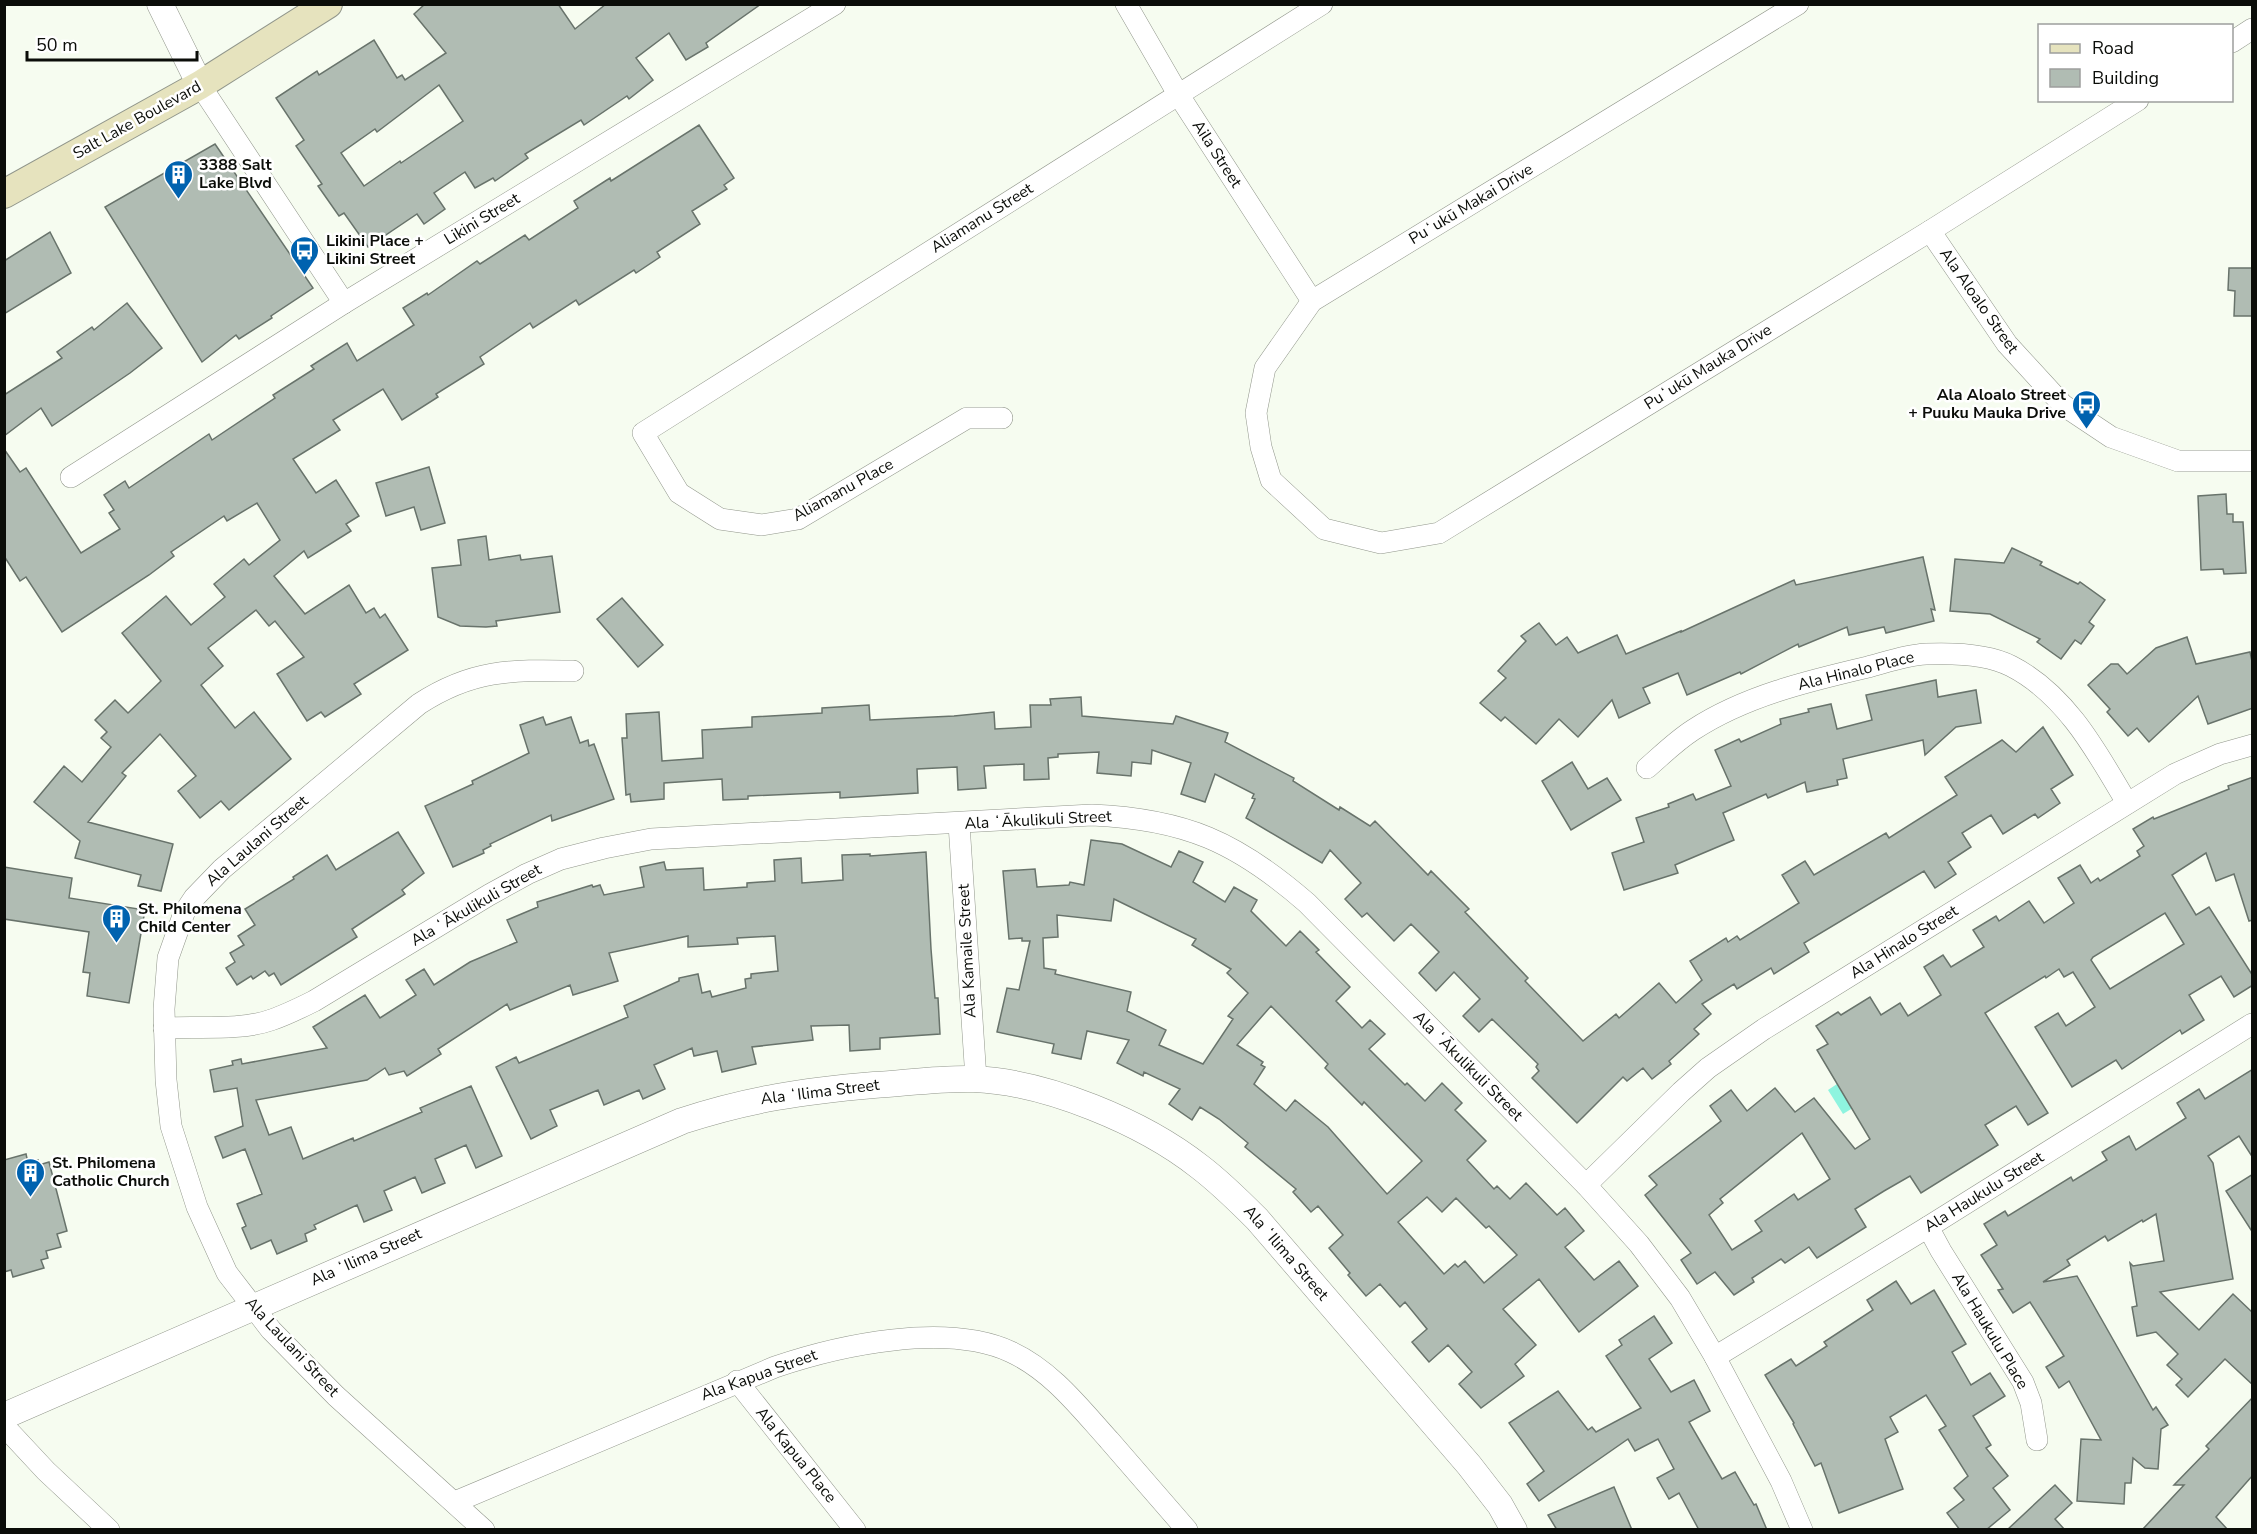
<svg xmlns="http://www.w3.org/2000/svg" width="2257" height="1534" viewBox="0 0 2257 1534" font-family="'Nunito Sans',sans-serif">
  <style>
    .water { fill: #8ef4df }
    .building { fill: #b0bcb3; stroke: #68736b; stroke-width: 1.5; fill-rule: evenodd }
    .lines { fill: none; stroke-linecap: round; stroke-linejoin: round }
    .minor-casing { stroke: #91968b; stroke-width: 22 }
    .tertiary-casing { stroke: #91968b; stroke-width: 27 }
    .secondary-casing { stroke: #91968b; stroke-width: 30 }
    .minor { stroke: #fff; stroke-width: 21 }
    .tertiary { stroke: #fff; stroke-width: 26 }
    .secondary { stroke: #e6e3be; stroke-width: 28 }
    .labels { text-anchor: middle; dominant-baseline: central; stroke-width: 5; stroke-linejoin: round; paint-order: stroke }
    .street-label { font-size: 16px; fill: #0b0d09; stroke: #fff }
    .poi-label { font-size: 16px; font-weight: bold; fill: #0b0d09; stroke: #fff; text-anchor: start }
  </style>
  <rect width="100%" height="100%" fill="#f6fcf0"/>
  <path class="water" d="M1840,1082L1856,1106L1843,1114L1828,1090Z"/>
  <g class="building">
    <path d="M425,4H558L575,29L606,4H761L706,43L708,47L686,60L669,33L636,58L653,80L629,99L627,96L584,125L581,120L525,154L528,158L495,181L493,178L475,188L465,172L434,193L445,209L424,224L417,214L368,247L344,213L339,216L318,186L322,184L296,146L304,140L276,98L317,71L319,75L374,40L397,78L402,75L405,80L446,53L414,14ZM439,85L463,121L401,163L400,161L364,186L341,153L375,129L377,132Z"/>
    <path d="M699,125L734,178L724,185L727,189L692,211L700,224L657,252L660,257L636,273L634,270L579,305L576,300L533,328L530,323L480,357L484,364L436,394L438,397L402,420L383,389L333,420L340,430L293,459L316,493L336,480L359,516L346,524L351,531L308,558L304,551L274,576L305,614L349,585L366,613L374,608L380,618L385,614L408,650L354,684L361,694L325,717L321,712L307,721L277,674L304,657L275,621L269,626L256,610L208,648L223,666L201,685L235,728L254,712L291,759L229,810L221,801L200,818L178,791L196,776L160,734L122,773L126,776L88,822L173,844L161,891L138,886L141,875L75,858L80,841L34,802L64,766L82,782L111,747L101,738L107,732L95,720L115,700L128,713L161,681L122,633L166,596L191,625L225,597L214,584L244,559L249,565L280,540L257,503L227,521L224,516L171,552L174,556L149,575L62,632L26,577L20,581L4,556V449L20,472L26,468L81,553L120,529L109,513L114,510L104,495L125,481L129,488L209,434L212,440L275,398L273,395L314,369L311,366L347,343L357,361L414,325L403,308L427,293L428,295L477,261L480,264L525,235L529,240L578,208L574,201L610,178L611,181Z"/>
    <path d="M215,144L313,288L271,316L272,318L239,339L236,335L202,362L105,207Z"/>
    <path d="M50,232L71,273L4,314V261Z"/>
    <path d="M2229,268H2253V316H2234L2235,291L2228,290Z"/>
    <path d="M127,303L162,348L130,373L52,426L41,408L4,436V395L62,358L57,352L92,327L94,330Z"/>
    <path d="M429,467L445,523L421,530L414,507L386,516L376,483Z"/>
    <path d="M2226,494L2227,514H2233V522H2243L2246,573L2224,574L2223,569L2201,570L2198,496Z"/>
    <path d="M486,536L489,560L520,555L521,560L552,556L560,612L496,621L497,626L486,627L460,626L438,617L432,568L461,565L458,540Z"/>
    <path d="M2012,548L2042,562L2040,565L2078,584L2080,582L2105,600L2089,622L2094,626L2081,644L2075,640L2061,659L2037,642L2040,639L1990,614L1950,611L1955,559L2004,563Z"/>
    <path d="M1923,557L1935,610L1931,609L1934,621L1886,633L1884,627L1849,635L1847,627L1799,647L1798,644L1741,674L1740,672L1687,695L1678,673L1643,688L1650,703L1619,718L1612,700L1578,737L1559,719L1536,744L1505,717L1501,721L1480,703L1506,678L1498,671L1526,641L1521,636L1539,623L1556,645L1567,637L1578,653L1617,635L1626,654L1681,631V632L1794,580L1796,585Z"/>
    <path d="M622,598L663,645L638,667L597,619Z"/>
    <path d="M2187,637L2196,664L2250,652L2253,666V708L2208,724L2198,696L2149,742L2137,728L2128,736L2107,712L2110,709L2088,685L2111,664H2118L2127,674L2156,648Z"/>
    <path d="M1936,680L1938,697L1976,690L1981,723L1956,727L1925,755L1923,740L1843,759L1847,778L1837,780L1838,785L1807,792L1805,782L1768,798L1766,794L1723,813L1734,840L1675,865L1678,873L1624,890L1612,853L1644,842L1636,818L1669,807L1668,804L1693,794L1696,800L1731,786L1715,750L1739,739L1741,742L1781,724L1780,719L1809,712L1808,709L1831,704L1837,729L1872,720L1866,695Z"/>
    <path d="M1081,697L1082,716L1173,724L1176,716L1228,733L1225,742L1294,778L1293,781L1339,810L1340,807L1370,826L1375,821L1428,875L1431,871L1469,909L1465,912L1528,978L1525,981L1583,1041L1616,1014L1619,1018L1659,983L1676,1003L1702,980L1690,961L1726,938L1728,942L1737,936L1740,940L1799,903L1782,875L1805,861L1814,875L1886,833L1889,838L1957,795L1945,777L2002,740L2016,752L2043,727L2073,775L2051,789L2060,803L2038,818L2035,814L2003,834L1991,815L1962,833L1971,847L1948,862L1956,874L1935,888L1924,871L1804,943L1809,952L1774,974L1771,968L1737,989L1734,984L1702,1004L1711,1014L1694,1029L1699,1034L1669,1061L1671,1064L1652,1079L1643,1068L1627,1081L1623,1077L1577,1123L1532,1078L1539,1071L1536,1067L1538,1064L1492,1019L1479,1032L1463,1016L1480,999L1454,972L1436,991L1419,973L1439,952L1411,924L1394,941L1367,913L1362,917L1345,899L1361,883L1330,850L1322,863L1246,818L1255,799L1252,798L1254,794L1215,774L1205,802L1181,794L1191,763L1152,750L1151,764L1132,762L1131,776L1097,773L1099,752L1058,754V757L1048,758L1049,779L1024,780V764L984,766L986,788L958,790L957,767L917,769L918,793L840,798V792L748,796V799L723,800L722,779L664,783V799L631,802L630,794L626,795L622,738H627L626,714L659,712L662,761L703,758L702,730L752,727V717L822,713V708L869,705L870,720L954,716L994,712L995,729L1031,727L1030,705H1051L1050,699Z"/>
    <path d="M543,717L546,725L571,717L580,743L588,740L589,746L594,744L614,799L552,821L551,815L490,844L491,846L483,850L484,853L453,867L425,806L473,784L472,781L529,753L520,725Z"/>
    <path d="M1572,762L1588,789L1607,778L1621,800L1571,830L1542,781Z"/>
    <path d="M2253,777V920L2249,921L2234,874L2216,881L2206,853L2172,875L2196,915L2209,907L2253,976V985L2234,997L2221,976L2189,995L2204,1020L2182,1034L2180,1030L2122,1069L2116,1060L2072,1087L2035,1027L2058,1013L2066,1026L2095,1007L2073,972L2064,977L2059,969L2046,978L2045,976L1985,1013L2048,1113L2028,1125L2016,1106L1985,1125L1998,1145L1921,1193L1910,1176L1884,1191L1855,1209L1866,1227L1817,1258L1809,1247L1785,1263L1781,1259L1752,1278L1754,1282L1734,1295L1715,1272L1697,1284L1681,1260L1691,1253L1645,1195L1657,1185L1649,1176L1721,1121L1710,1106L1731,1090L1747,1111L1775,1088L1795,1112L1814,1098L1855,1149L1870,1139L1817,1050L1828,1044L1816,1026L1838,1012L1841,1015L1870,997L1881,1015L1900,1003L1908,1016L1941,995L1924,967L1943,955L1951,967L1984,947L1973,930L1996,916L1999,921L2029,901L2044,923L2074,903L2058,878L2080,865L2091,883L2098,878L2100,881L2140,856L2137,851L2144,846L2133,829L2153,817L2154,819L2229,789L2228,786ZM2165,913L2184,944L2110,989L2091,960L2093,957ZM1802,1133L1830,1179L1798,1200L1794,1194L1755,1221L1762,1231L1732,1250L1709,1215L1723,1203L1720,1199Z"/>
    <path d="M398,832L424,873L402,890L405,894L352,929L357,937L281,985L274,973L269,976L265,971L253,979L251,976L237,985L226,968L235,962L230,953L244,945L238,936L255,925L245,909L294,879L293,877L327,855L336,870Z"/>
    <path d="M1091,840L1122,844L1171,867L1179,851L1203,862L1193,882L1225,902L1234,887L1257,900L1251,911L1286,946L1300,931L1319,950L1316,952L1350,987L1336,1001L1362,1028L1370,1020L1385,1034L1369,1049L1405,1085L1407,1083L1425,1101L1442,1083L1462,1103L1455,1110L1486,1141L1467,1160L1494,1189L1497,1186L1510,1199L1526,1183L1557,1215L1565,1208L1584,1231L1565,1247L1594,1280L1619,1261L1638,1286L1579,1332L1539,1279L1503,1309L1536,1345L1515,1364L1524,1376L1481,1408L1459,1384L1472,1372L1448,1345L1429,1362L1412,1342L1427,1329L1405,1302L1400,1307L1380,1284L1366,1296L1348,1275L1350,1273L1329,1248L1343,1235L1318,1206L1311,1212L1293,1192L1296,1189L1245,1147L1248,1143L1219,1119L1200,1107L1192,1120L1169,1104L1180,1089L1144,1072L1143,1076L1117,1063L1129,1040L1087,1031L1081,1059L1052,1053L1054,1044L997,1032L1007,988L1019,990L1030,941H1022V938L1009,939L1003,871L1035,869L1037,887L1069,885L1070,882L1084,885ZM1114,899L1196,939L1192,945L1231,969L1227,973L1248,993L1228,1016L1233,1019L1203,1064L1159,1045L1166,1030L1127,1011L1131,992L1055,974L1056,970L1044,968L1043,938L1058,937L1057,915L1111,921ZM1271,1006L1328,1064L1325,1068L1362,1105L1364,1102L1422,1161L1387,1194L1328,1127L1295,1100L1286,1111L1254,1084L1265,1067L1261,1065L1263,1062L1237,1045ZM1427,1197L1442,1212L1456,1198L1486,1228L1489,1226L1517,1255L1484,1283L1465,1261L1458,1267L1455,1264L1444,1274L1398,1222Z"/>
    <path d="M926,852L931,949L935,998H938L940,1034L880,1038V1049L850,1051L849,1025L811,1026L813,1040L752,1047L756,1064L722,1072L717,1051L694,1056L692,1048L654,1065L665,1089L643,1099L639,1090L604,1105L598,1090L550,1110L557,1126L531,1139L496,1067L516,1057L519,1063L628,1017L624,1006L679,981V978L698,974L702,993L710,991L712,997L746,988L745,979L751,978V974L778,971L775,936L737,938L738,944L688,947V936L609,953L618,981L573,995L570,985L510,1010L507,1004L438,1049L441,1054L407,1076L404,1071L389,1075L385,1068L367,1080L256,1100L269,1135L291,1127L303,1159L353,1138L354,1141L422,1112L420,1108L471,1086L502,1156L476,1168L466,1145L435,1159L445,1183L422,1193L415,1177L384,1191L392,1210L364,1222L357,1205L314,1225L316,1229L305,1234L307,1241L277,1254L271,1240L251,1249L242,1228L246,1226L237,1204L262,1194L245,1149L223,1158L215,1137L243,1126L237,1088L214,1092L210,1070L233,1065L232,1061L241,1059L242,1064L327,1048L313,1027L365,995L380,1018L416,995L406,980L424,969L434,985L470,962L517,942L507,920L538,907L537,902L592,885L593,887L600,885L604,895L644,887L640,867L664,862L666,870L703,868L704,890L747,887V883L775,881L774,860L801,858L802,883L843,880L842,855L870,854V856Z"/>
    <path d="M4,867L72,878L69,898L145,910L129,1003L87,996L90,973L83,972L89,932L4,919Z"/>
    <path d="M2253,1069V1158L2239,1136L2208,1156L2213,1163L2233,1279L2160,1292L2199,1330L2233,1294L2253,1313V1385L2225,1359L2188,1397L2176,1385L2182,1379L2167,1365L2178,1354L2156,1332L2137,1336L2132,1307L2137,1306L2130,1263L2133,1266L2164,1261L2156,1214L2143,1222L2142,1220L2108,1241L2105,1236L2067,1260L2070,1265L2043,1282L2077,1276L2153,1410L2156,1407L2168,1425L2161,1429L2158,1469L2145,1468L2133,1458L2131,1483H2125L2124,1504L2077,1501L2081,1439L2101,1440L2069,1381L2059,1388L2046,1367L2064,1356L2030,1302L2013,1313L1998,1290L2003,1289L1981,1255L1997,1245L1984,1224L2005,1211L2008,1216L2071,1177L2073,1181L2107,1160L2102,1152L2129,1136L2136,1150L2186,1118L2177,1103L2199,1089L2205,1099Z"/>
    <path d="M26,1154L28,1163L38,1160L39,1165L49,1162L67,1231L57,1234L61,1247L46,1251L48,1258L41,1260L44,1268L13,1277L11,1270L4,1272V1160Z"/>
    <path d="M2253,1174V1233L2226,1191Z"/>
    <path d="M1896,1281L1911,1304L1934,1290L1966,1344L1952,1352L1971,1385L1990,1373L2005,1396L1973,1416L1991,1445L1986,1448L2008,1476L1993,1488L2010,1510L1986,1530H1960L1947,1513L1964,1500L1954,1488L1968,1476L1939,1430L1946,1426L1926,1395L1890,1417L1898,1432L1885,1439L1903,1489L1839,1513L1821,1463L1815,1466L1793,1424L1794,1423L1765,1375L1791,1359L1796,1366L1827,1346L1824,1342L1873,1310L1867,1300Z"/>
    <path d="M1654,1316L1672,1343L1649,1359L1671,1392L1694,1380L1710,1411L1689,1422L1722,1479L1735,1472L1754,1505L1756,1504L1767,1530H1699L1679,1493L1669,1499L1657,1478L1674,1469L1658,1439L1635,1451L1628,1439L1539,1501L1527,1484L1544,1471L1509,1423L1558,1391L1588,1430L1592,1427L1596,1432L1641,1408L1606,1356L1622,1345L1619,1340Z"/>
    <path d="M2253,1397V1475L2216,1517L2228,1530H2142L2184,1485H2174L2209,1449L2206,1446Z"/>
    <path d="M2055,1485L2072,1503L2055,1519L2065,1530H2007Z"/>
    <path d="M1614,1487L1632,1530H1557L1548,1515Z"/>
  </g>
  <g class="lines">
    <defs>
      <g id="minor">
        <path d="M1126,4L1178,94L1312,301"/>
        <path d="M1798,4L1312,301L1265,368L1256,413L1261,447L1271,480L1324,529L1381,543L1439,533L1930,231L2138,100"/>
        <path d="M2232,42L2252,29"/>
        <path d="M200,85L344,303"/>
        <path d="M1930,231L2007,344L2063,405L2111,437L2178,461H2252"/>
        <path d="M1002,418H967L798,519L762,525L720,519L679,493L643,433L1322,4"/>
        <path d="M71,477L344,303L835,4"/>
        <path d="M1647,768C1662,755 1676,741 1693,730C1745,696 1808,681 1868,667C1887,662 1906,655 1926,654C1951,653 1988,654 2011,666C2066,694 2097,752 2127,803"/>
        <path d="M959,824L976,1079"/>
        <path d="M164,1028C197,1026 240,1031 271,1020C286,1015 300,1008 314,1001L489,895L527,874L561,859L604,848L651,839L1092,815C1185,819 1237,842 1307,903L1586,1185L1639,1244L1680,1298L1715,1357L1781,1481L1802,1530"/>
        <path d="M1586,1185L1681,1092L1708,1068L1764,1029L2175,774L2220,754L2252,745"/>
        <path d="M1928,1227L1941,1251L2023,1382L2031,1403L2037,1440"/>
        <path d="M1715,1357L1928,1227L2252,1024"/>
        <path d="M737,1381L855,1530"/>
        <path d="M4,1426L46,1471L109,1530"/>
        <path d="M455,1502L775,1367C840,1345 946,1322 1011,1352C1052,1371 1080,1408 1109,1440C1135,1470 1161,1500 1187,1530"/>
        <path d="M484,1530L336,1396L271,1330L227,1273L197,1207L171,1126L166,1080L164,1009L168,958L184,913L194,898L222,869L419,704C473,669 511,670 573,671"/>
      </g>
      <g id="tertiary">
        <path d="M160,4L200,85"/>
        <path d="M4,1416L682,1121C749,1099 804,1091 874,1085C907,1083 940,1078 974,1079C1046,1082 1143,1122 1200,1167C1221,1183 1239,1201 1257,1219L1469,1465L1500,1505L1514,1530"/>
      </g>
      <path id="secondary" d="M4,194L200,85L328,4"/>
    </defs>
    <use href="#minor" class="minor-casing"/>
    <use href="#tertiary" class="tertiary-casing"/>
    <use href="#secondary" class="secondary-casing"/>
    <use href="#minor" class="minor"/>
    <use href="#tertiary" class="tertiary"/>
    <use href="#secondary" class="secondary"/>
  </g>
  <defs>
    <symbol id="building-pin" viewBox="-11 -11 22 30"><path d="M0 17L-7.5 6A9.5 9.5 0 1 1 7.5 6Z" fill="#0062af" stroke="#fff"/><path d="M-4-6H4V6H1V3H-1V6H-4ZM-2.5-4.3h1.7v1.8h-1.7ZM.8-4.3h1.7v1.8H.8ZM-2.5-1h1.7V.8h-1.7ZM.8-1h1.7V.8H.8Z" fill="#fff"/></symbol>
    <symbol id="bus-pin" viewBox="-11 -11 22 30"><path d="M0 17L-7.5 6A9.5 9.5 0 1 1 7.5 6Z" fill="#0062af" stroke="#fff"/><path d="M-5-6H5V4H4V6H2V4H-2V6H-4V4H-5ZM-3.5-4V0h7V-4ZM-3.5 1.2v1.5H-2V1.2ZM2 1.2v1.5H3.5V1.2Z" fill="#fff"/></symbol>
  </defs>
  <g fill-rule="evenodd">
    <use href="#building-pin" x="162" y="158" width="33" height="45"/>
    <use href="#bus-pin" x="288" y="234" width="33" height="45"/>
    <use href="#bus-pin" x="2070" y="388" width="33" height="45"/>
    <use href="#building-pin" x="100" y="902" width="33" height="45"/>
    <use href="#building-pin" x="14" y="1156" width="33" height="45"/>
  </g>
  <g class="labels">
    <g class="street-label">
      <text transform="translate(137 120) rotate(-29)">Salt Lake Boulevard</text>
      <text transform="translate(1217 154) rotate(57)">Aila Street</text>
      <text transform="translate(1471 204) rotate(-31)">Puʻukū Makai Drive</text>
      <text transform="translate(982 218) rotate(-32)">Aliamanu Street</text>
      <text transform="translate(482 219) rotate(-31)">Likini Street</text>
      <text transform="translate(1979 301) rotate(55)">Ala Aloalo Street</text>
      <text transform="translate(1708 367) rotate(-32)">Puʻukū Mauka Drive</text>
      <text transform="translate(843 490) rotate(-29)">Aliamanu Place</text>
      <text transform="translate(1856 671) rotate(-14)">Ala Hinalo Place</text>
      <text transform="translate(1038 820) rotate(-3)">Ala ʻĀkulikuli Street</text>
      <text transform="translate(257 841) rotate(-41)">Ala Laulani Street</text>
      <text transform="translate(476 905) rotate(-30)">Ala ʻĀkulikuli Street</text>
      <text transform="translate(1904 942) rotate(-32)">Ala Hinalo Street</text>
      <text transform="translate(967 951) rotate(-93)">Ala Kamaile Street</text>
      <text transform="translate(1468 1066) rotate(45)">Ala ʻĀkulikuli Street</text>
      <text transform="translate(820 1092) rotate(-7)">Ala ʻIlima Street</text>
      <text transform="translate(1984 1192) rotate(-32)">Ala Haukulu Street</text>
      <text transform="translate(1286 1253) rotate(49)">Ala ʻIlima Street</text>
      <text transform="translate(366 1257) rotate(-24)">Ala ʻIlima Street</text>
      <text transform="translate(1990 1331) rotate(59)">Ala Haukulu Place</text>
      <text transform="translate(292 1347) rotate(47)">Ala Laulani Street</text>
      <text transform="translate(759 1375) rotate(-20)">Ala Kapua Street</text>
      <text transform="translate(796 1455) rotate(51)">Ala Kapua Place</text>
    </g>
    <g class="poi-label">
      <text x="199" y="165">3388 Salt<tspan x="199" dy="18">Lake Blvd</tspan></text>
      <text x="326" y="241">Likini Place +<tspan x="326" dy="18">Likini Street</tspan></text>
      <text x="2066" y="395" text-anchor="end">Ala Aloalo Street<tspan x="2066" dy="18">+ Puuku Mauka Drive</tspan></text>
      <text x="138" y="909">St. Philomena<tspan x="138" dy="18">Child Center</tspan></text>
      <text x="52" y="1163">St. Philomena<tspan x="52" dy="18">Catholic Church</tspan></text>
    </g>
  </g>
  <rect width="2257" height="1534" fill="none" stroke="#0b0d09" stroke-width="12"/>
  <rect x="2038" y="24" width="195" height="78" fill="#ffffff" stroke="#9d9e9d" stroke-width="1.5"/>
  <rect x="2050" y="44" width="30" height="9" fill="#e6e3be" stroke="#9d9e9d" stroke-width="1.5"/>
  <text x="2092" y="54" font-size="18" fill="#0b0d09">Road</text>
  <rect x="2050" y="69" width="30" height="18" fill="#b0bcb3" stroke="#9d9e9d" stroke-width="1.5"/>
  <text x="2092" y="84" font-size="18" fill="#0b0d09">Building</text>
  <path d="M27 51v9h170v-9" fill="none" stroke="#0b0d09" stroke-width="3"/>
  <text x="36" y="51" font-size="18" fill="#0b0d09" stroke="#ffffff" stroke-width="4.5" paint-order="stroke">50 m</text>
</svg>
